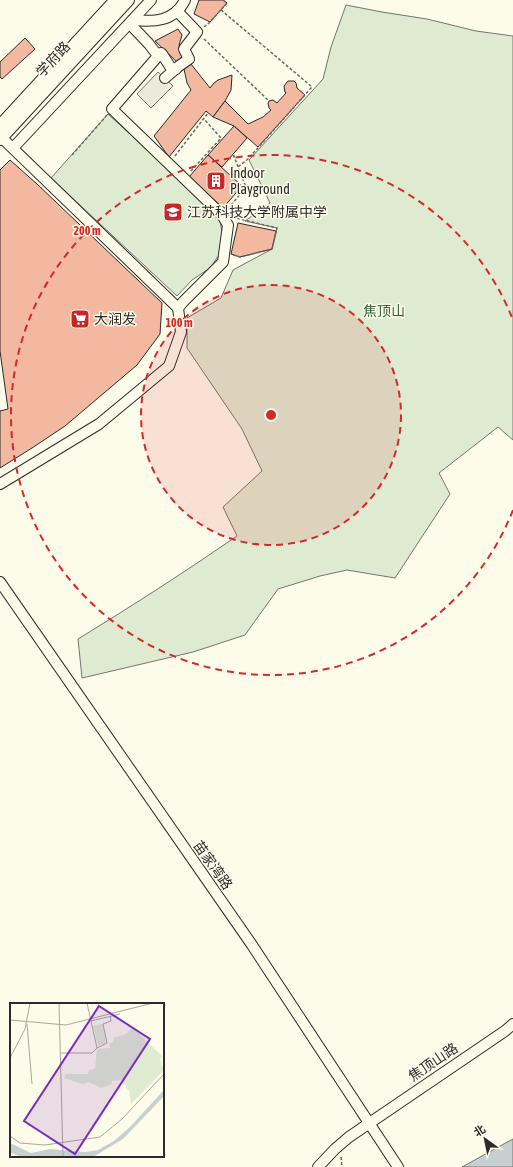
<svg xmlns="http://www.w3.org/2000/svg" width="513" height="1167" viewBox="0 0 513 1167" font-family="'Asap Condensed','Noto Sans SC',sans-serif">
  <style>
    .green { fill: #deebd1; stroke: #74746e }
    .parking { fill: #eceadb; stroke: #74746e }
    .water { fill: #c7d0d0; stroke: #74746e }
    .building { fill: #f2b8a0; stroke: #2b2b2b }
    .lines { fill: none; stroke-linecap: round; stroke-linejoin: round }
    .minor-casing { stroke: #2b2b2b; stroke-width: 12 }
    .major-casing { stroke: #2b2b2b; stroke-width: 14 }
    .path { stroke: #6a6964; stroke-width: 1.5; stroke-dasharray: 3 2; stroke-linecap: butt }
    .minor { stroke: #fdfbea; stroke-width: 10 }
    .major { stroke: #fdfbea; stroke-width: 12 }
    .ring { fill: none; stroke: #d62828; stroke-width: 2; stroke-dasharray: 7 5 }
    .labels { text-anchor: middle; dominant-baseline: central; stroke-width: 3; stroke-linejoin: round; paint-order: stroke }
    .street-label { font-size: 14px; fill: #2b2b2b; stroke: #fdfbea }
    .poi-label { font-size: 14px; fill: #2b2b2b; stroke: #fdfbea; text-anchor: start }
    .park-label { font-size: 14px; fill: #34623c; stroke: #fdfbea }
    .inset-road { fill: none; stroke: #a9a89e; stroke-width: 1 }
    .view { fill: #7b2cbf; fill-opacity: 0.15; stroke: #7b2cbf; stroke-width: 2 }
    .inset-edge { fill: none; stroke: #2b2b2b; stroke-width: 2 }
    .centre { fill: #d62828; stroke: #fdfbea; stroke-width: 2 }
    .ring-label { font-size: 12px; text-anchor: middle; font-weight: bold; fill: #d62828; stroke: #fdfbea; stroke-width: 3; stroke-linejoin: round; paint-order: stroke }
  </style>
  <rect width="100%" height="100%" fill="#fdfbea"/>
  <g class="green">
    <path d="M346,5L382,12L427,19L476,31L513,36V440L498,427L439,473L450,494L395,578L347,570L320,576L278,589L245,635L193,652L82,678L78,639C132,606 185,572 237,536L223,507L262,471L242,429L187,348V318L221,298L233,270L272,249L277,228L245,221L270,203L249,160L323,79L331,47Z"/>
    <path d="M108,114L209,206L220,221L223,237L221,252L210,268L192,280L177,296L51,178Z"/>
  </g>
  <path class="parking" d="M158,72L173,86L151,108L137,94Z"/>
  <path class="water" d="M513,1139V1167H462L511,1140Z"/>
  <g class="building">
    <path d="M199,0H223L227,3L210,22L194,14Z"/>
    <path d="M178,29L182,35L179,45L185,56L177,62L155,41Z"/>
    <path d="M25,38L35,49L2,79L0,77V62Z"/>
    <path d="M191,64L210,88L214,83L218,80L232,75L231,90L225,101L213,117L206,111L169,157L154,136L191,90L187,83L184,69Z"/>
    <path d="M288,81H294L296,83L297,88L305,95L258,147L234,126L213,117L225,101L248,124L263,117L271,110L269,108L268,103L269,101L273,100L277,103L286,93L285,92L284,86Z"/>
    <path d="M234,126L247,138L222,167L208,155Z"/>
    <path d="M208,155L242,186L223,208L189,177Z"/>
    <path d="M10,160L37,184L162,303L160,334L137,365L65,426L32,448L0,468V411L8,409L0,351V170Z"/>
    <path d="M238,223L276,231L272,249L240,257L231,254Z"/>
  </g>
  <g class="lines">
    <defs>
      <g id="minor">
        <path d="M133,20C154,22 174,22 185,0"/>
        <path d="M158,56L161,53L162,54L171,68L176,69"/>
        <path d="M165,78L179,66L189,59L184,49L197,32L177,11"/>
        <path d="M0,136L178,308L183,302L223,262L228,225L222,215L112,109L158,56L149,44L130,24"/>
        <path d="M13,148L151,0"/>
        <path d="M0,484L99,424L169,366L181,332L178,308"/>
        <path d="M0,582L252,945L398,1167"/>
        <path d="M318,1167L335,1149L349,1137L505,1031L513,1024"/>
      </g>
      <g id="major">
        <path d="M0,126L116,0"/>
        <path d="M0,139L128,0"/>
      </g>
    </defs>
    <use href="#minor" class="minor-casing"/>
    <use href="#major" class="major-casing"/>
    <g class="path">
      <path d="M221,10L312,87L248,159L238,167"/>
      <path d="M204,27L210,22L227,3L223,0"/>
      <path d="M204,39L269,101"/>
      <path d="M72,155L107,115"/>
      <path d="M175,156L208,113"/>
      <path d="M191,171L221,138L204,119"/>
      <path d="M228,209L246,187L233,154"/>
      <path d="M233,255L240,257L272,249L277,228L236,218"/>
      <path d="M341,1157L342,1167"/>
    </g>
    <use href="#minor" class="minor"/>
    <use href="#major" class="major"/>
  </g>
  <circle cx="271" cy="415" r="130" fill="#d62828" fill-opacity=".12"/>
  <g class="ring">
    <circle cx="271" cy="415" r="130"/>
    <path d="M513 510A260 260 0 1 1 513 320"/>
  </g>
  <defs>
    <symbol id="building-square" viewBox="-11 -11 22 22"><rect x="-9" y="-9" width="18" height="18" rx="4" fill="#c62828" stroke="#fdfbea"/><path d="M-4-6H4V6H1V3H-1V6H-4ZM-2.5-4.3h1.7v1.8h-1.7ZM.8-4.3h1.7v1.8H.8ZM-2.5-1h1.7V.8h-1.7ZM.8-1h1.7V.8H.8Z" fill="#fff"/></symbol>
    <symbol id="school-square" viewBox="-11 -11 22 22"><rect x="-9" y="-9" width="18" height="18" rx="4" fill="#c62828" stroke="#fdfbea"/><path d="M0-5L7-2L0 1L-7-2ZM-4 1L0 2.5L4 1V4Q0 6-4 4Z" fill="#fff"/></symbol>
    <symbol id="supermarket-square" viewBox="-11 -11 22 22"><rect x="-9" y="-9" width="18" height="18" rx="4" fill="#c62828" stroke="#fdfbea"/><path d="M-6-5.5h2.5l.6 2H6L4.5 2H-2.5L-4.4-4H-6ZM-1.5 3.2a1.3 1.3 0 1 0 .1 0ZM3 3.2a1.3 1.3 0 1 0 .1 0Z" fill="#fff"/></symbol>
  </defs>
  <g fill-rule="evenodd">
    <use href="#building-square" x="205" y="170" width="22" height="22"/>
    <use href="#school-square" x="162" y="201" width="22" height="22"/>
    <use href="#supermarket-square" x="69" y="308" width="22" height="22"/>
  </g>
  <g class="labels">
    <g class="street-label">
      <text transform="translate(53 59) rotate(-47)">学府路</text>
      <text transform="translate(213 865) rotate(55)">苗家湾路</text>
      <text transform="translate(433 1062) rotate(-34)">焦顶山路</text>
    </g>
    <g class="poi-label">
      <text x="230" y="173">Indoor<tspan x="230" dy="16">Playground</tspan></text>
      <text x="187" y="212">江苏科技大学附属中学</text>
      <text x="94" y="319">大润发</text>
    </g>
    <g class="park-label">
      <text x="384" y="311">焦顶山</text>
    </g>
  </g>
  <g transform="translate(10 1003)">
    <rect width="154" height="154" fill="#fdfbea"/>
    <path d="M93,21L96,40L88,43L83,23ZM123,25L152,53L150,56L154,67L121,101L119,87H117L115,81L113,82L111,77L102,78V81L91,85L79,79L73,81L54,75L56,71H78L79,67L85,66L87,46L100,45L99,40H103L104,35L116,31Z" fill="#deebd1"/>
    <path d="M154,87V93L113,136L83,154H11L0,149V140L21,150L40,146L75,149L88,147L104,138L120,124Z" fill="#c7d0d0"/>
    <path class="inset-road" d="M49,0L53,154M77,0L87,45L97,40L93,21L101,18L100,13M0,17L56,22L143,0M81,18L110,11M17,21L22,81M51,50H82L87,45M0,55L15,26L20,0M0,133L10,140L35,142L90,134L112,116L154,71"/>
    <path class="view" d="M89,3L140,36L65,151L14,118Z"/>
    <rect width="154" height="154" class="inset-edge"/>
  </g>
  <circle cx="271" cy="415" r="6" class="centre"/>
  <g class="ring-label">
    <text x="87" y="235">200 m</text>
    <text x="179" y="327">100 m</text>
  </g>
  <g transform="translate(485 1139) rotate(327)" stroke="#fdfbea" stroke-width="3" paint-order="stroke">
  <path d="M0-3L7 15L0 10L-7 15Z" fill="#2b2b2b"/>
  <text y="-6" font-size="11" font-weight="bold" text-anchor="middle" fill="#2b2b2b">北</text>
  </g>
</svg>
